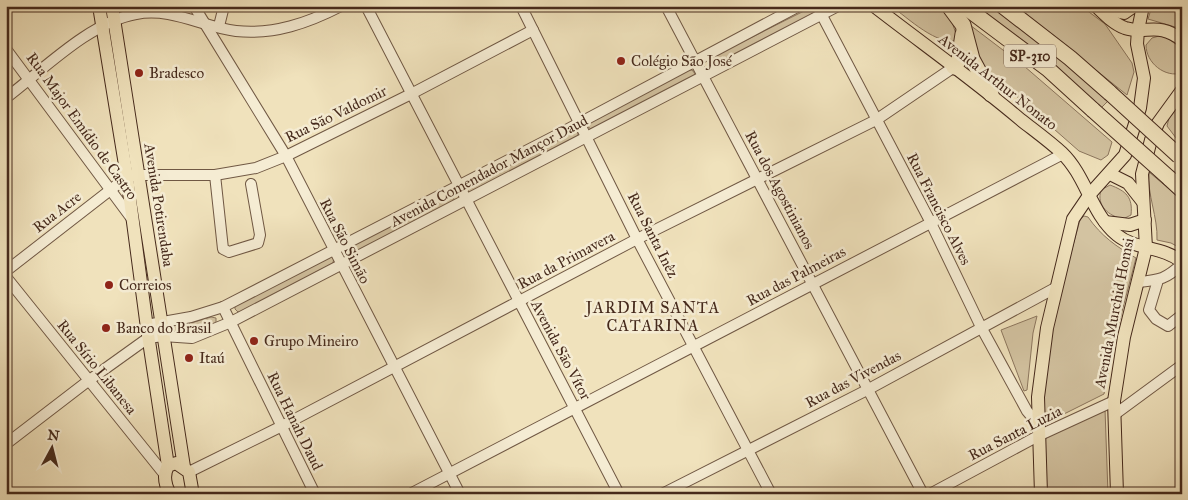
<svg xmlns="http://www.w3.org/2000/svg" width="1188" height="500" viewBox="0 0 1188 500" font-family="'IM FELL Great Primer',serif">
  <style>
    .green { fill: #d3c3a1; stroke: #8c765e }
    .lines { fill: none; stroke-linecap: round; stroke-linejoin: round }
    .stream { stroke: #89735c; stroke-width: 2.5 }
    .minor-casing { stroke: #705844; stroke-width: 12 }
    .major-casing { stroke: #462a1c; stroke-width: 14 }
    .highway-casing { stroke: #462a1c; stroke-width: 17 }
    .minor { stroke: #f5ecd3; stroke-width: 10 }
    .major { stroke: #f0e2bc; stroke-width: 12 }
    .highway { stroke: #f0e2bc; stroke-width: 15 }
    .highway-bridge-casing { stroke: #462a1c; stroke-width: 17; stroke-linecap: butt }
    .highway-bridge { stroke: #f0e2bc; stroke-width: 15 }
    .poi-dot { fill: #8f2418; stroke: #f5ecd3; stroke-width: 2 }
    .labels { text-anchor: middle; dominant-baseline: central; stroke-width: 5; stroke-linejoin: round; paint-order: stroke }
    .shield { fill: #f5ecd3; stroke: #7a6453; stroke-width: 1 }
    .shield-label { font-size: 14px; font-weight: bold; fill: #462a1c }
    .poi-label { font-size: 15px; fill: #462a1c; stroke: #f5ecd3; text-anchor: start }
    .street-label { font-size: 15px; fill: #462a1c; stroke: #f5ecd3 }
    .neighbourhood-label { font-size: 16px; letter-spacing: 1px; fill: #462a1c; stroke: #f5ecd3 }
  </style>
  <rect width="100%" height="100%" fill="#f0e2bc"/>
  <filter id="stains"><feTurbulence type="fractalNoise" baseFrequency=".004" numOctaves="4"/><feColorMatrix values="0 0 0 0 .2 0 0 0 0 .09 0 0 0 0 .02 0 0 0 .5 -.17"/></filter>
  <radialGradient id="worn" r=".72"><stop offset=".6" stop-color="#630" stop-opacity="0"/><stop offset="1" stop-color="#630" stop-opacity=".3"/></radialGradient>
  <g class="green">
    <path d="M891,6H942L950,16L958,40C938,47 908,18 891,6Z"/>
    <path d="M975,6H996L1109,100L1101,108Z"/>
    <path d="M1016,6H1081L1105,24L1132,63L1134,72L1127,95Z"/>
    <path d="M1152,6H1182V29L1148,19Z"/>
    <path d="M810,8L813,10V16L712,69L708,66V59Z"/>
    <path d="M966,22L1024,66L1112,142L1108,155L1101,160L1079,151L989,72L986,73L979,65Z"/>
    <path d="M1159,36L1166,37L1182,49V73C1165,78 1146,63 1146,45L1152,38Z"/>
    <path d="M689,70H692L696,75L593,130L588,127L587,121Z"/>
    <path d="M1182,102V146L1167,126L1169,118Z"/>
    <path d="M575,129L578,130V138L471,193L467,191V184Z"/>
    <path d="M1149,172L1182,200V249L1171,243L1157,240C1158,217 1147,195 1149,172Z"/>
    <path d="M1110,185C1126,191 1133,197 1131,215L1123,219C1109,216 1096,206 1101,190Z"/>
    <path d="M451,194L454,198L452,202L349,255L342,254L341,251Z"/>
    <path d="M1084,216L1088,217C1101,236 1117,247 1136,258L1112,350L1104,394L1046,423L1042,418L1052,322L1080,220Z"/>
    <path d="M327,256L334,257L333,263L243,311L238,312L235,309V306Z"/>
    <path d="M1037,316L1033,333L1027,390L1024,391L1001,330Z"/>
    <path d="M211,317L216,318V326L192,333H168L167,326L191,323Z"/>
    <path d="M1105,409L1108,494H1045L1044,438Z"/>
  </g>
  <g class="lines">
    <path class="stream" d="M1182,20V19"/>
    <defs>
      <g id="minor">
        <path d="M194,6L286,156L460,494"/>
        <path d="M366,6L619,494"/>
        <path d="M521,6L637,239L771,494"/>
        <path d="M666,6L923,494"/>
        <path d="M817,6L930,221L981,327L1027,411L1038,424"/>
        <path d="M219,26L224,6"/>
        <path d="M6,49L132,219"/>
        <path d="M6,98C43,70 90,22 136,14C171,7 203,27 236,31C274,35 308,23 341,6"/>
        <path d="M215,175L223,249L229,252L258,243L260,235L251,184"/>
        <path d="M6,271L127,177L138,175H215L256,168L286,156L411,94L533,30"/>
        <path d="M6,277L165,475"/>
        <path d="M1158,280L1149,310L1156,319L1168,326L1182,315"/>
        <path d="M1139,282C1160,280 1166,279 1182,264"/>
        <path d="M223,307L315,494"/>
        <path d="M146,325L191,317L223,307L553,137L799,6"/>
        <path d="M1114,415L1182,365"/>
        <path d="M6,444L88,381L148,338L163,336L192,338L231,322L838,6"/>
        <path d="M189,472L280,427L637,239L876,120L954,67"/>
        <path d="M410,494L1063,154"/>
        <path d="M662,494L867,390L1057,287"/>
        <path d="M930,494L1038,436L1114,401"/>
        <path d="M1176,494L1182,489"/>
      </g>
      <g id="major">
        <path d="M99,6L127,177L147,328L168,466"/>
        <path d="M112,6L184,467"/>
        <path d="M874,6C923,44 974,80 1021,120C1035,131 1049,141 1062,153C1086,176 1091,213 1117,235C1135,250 1163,246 1182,262"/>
        <path d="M1096,6C1104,14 1114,24 1125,28C1146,35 1158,21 1182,40"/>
        <path d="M1102,8L1124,13L1134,6"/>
        <path d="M1110,174L1128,183L1143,202"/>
        <path d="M1105,222L1130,225L1145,220"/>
        <path d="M170,494C165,485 163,475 168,466L176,463L189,472L192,489L190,494"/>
        <path d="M1041,494L1038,397L1047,328L1073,219L1090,194L1125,155L1140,108L1144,78L1137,44L1138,30L1143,6"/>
        <path d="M1117,494L1114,401L1124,337L1146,248L1142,174L1151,140L1158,123L1182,90"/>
      </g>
      <g id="highway">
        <path d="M949,6L963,25L972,59L991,94"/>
        <path d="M964,6L1048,69L1093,110"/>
        <path d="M1003,6L1070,58L1110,93"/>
        <path d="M954,67L959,60L963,34"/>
        <path d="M1169,178L1182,190"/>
      </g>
    </defs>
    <use href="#minor" class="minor-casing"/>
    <use href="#major" class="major-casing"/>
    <use href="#highway" class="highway-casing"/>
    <use href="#minor" class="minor"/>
    <use href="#major" class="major"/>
    <use href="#highway" class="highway"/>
    <defs>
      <g id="highway-bridge">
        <path d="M1110,93L1179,156"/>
        <path d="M1093,110L1169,178"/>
      </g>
    </defs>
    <use href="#highway-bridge" class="highway-bridge-casing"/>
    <use href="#highway-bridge" class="highway-bridge"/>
  </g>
  <g class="poi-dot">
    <circle cx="621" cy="61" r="5"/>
    <circle cx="139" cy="73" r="5"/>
    <circle cx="109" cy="285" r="5"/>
    <circle cx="106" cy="328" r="5"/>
    <circle cx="254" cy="341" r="5"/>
    <circle cx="189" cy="358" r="5"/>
  </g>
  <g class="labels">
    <rect class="shield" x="1004" y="44.5" width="52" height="23" rx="4"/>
    <g class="shield-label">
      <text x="1030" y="56">SP-310</text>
    </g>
    <g class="poi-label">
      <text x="631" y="61">Colégio São José</text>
      <text x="149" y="73">Bradesco</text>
      <text x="119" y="285">Correios</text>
      <text x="116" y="328">Banco do Brasil</text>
      <text x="264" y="341">Grupo Mineiro</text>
      <text x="199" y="358">Itaú</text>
    </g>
    <g class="street-label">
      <text transform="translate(998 82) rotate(38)">Avenida Arthur Nonato</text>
      <text transform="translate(336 114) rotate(-26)">Rua São Valdomir</text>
      <text transform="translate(82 126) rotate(54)">Rua Major Emídio de Castro</text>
      <text transform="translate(489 171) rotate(-28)">Avenida Comendador Mançor Daud</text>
      <text transform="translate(780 190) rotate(62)">Rua dos Agostinianos</text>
      <text transform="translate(159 205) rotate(81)">Avenida Potirendaba</text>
      <text transform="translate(939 209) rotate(63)">Rua Francisco Alves</text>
      <text transform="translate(57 212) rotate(-38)">Rua Acre</text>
      <text transform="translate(653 235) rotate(63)">Rua Santa Inêz</text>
      <text transform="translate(345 241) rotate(63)">Rua São Simão</text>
      <text transform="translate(566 260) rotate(-28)">Rua da Primavera</text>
      <text transform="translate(796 276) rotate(-28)">Rua das Palmeiras</text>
      <text transform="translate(1114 313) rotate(-79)">Avenida Murchid Homsi</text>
      <text transform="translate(561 350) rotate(62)">Avenida São Vítor</text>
      <text transform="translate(97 367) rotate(51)">Rua Sírio Libanesa</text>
      <text transform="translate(853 379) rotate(-28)">Rua das Vivendas</text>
      <text transform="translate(295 421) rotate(64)">Rua Hanah Daud</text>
      <text transform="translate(1015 433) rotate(-27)">Rua Santa Luzia</text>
    </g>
    <g class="neighbourhood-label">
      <text x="653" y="307">JARDIM SANTA<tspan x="653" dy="18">CATARINA</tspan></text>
    </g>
  </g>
  <rect width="1188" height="500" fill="none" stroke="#f0e2bc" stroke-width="25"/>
  <rect x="8" y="8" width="1173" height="485" fill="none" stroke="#462a1c" stroke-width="2.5"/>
  <rect x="12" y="12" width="1163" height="475" fill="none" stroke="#462a1c"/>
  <g transform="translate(52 448) rotate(7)" stroke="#f5ecd3" stroke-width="4" paint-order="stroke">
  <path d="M0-4L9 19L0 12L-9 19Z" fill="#462a1c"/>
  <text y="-8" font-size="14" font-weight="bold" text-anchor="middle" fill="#462a1c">N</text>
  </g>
  <rect width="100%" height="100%" filter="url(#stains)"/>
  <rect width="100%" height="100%" fill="url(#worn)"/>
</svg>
